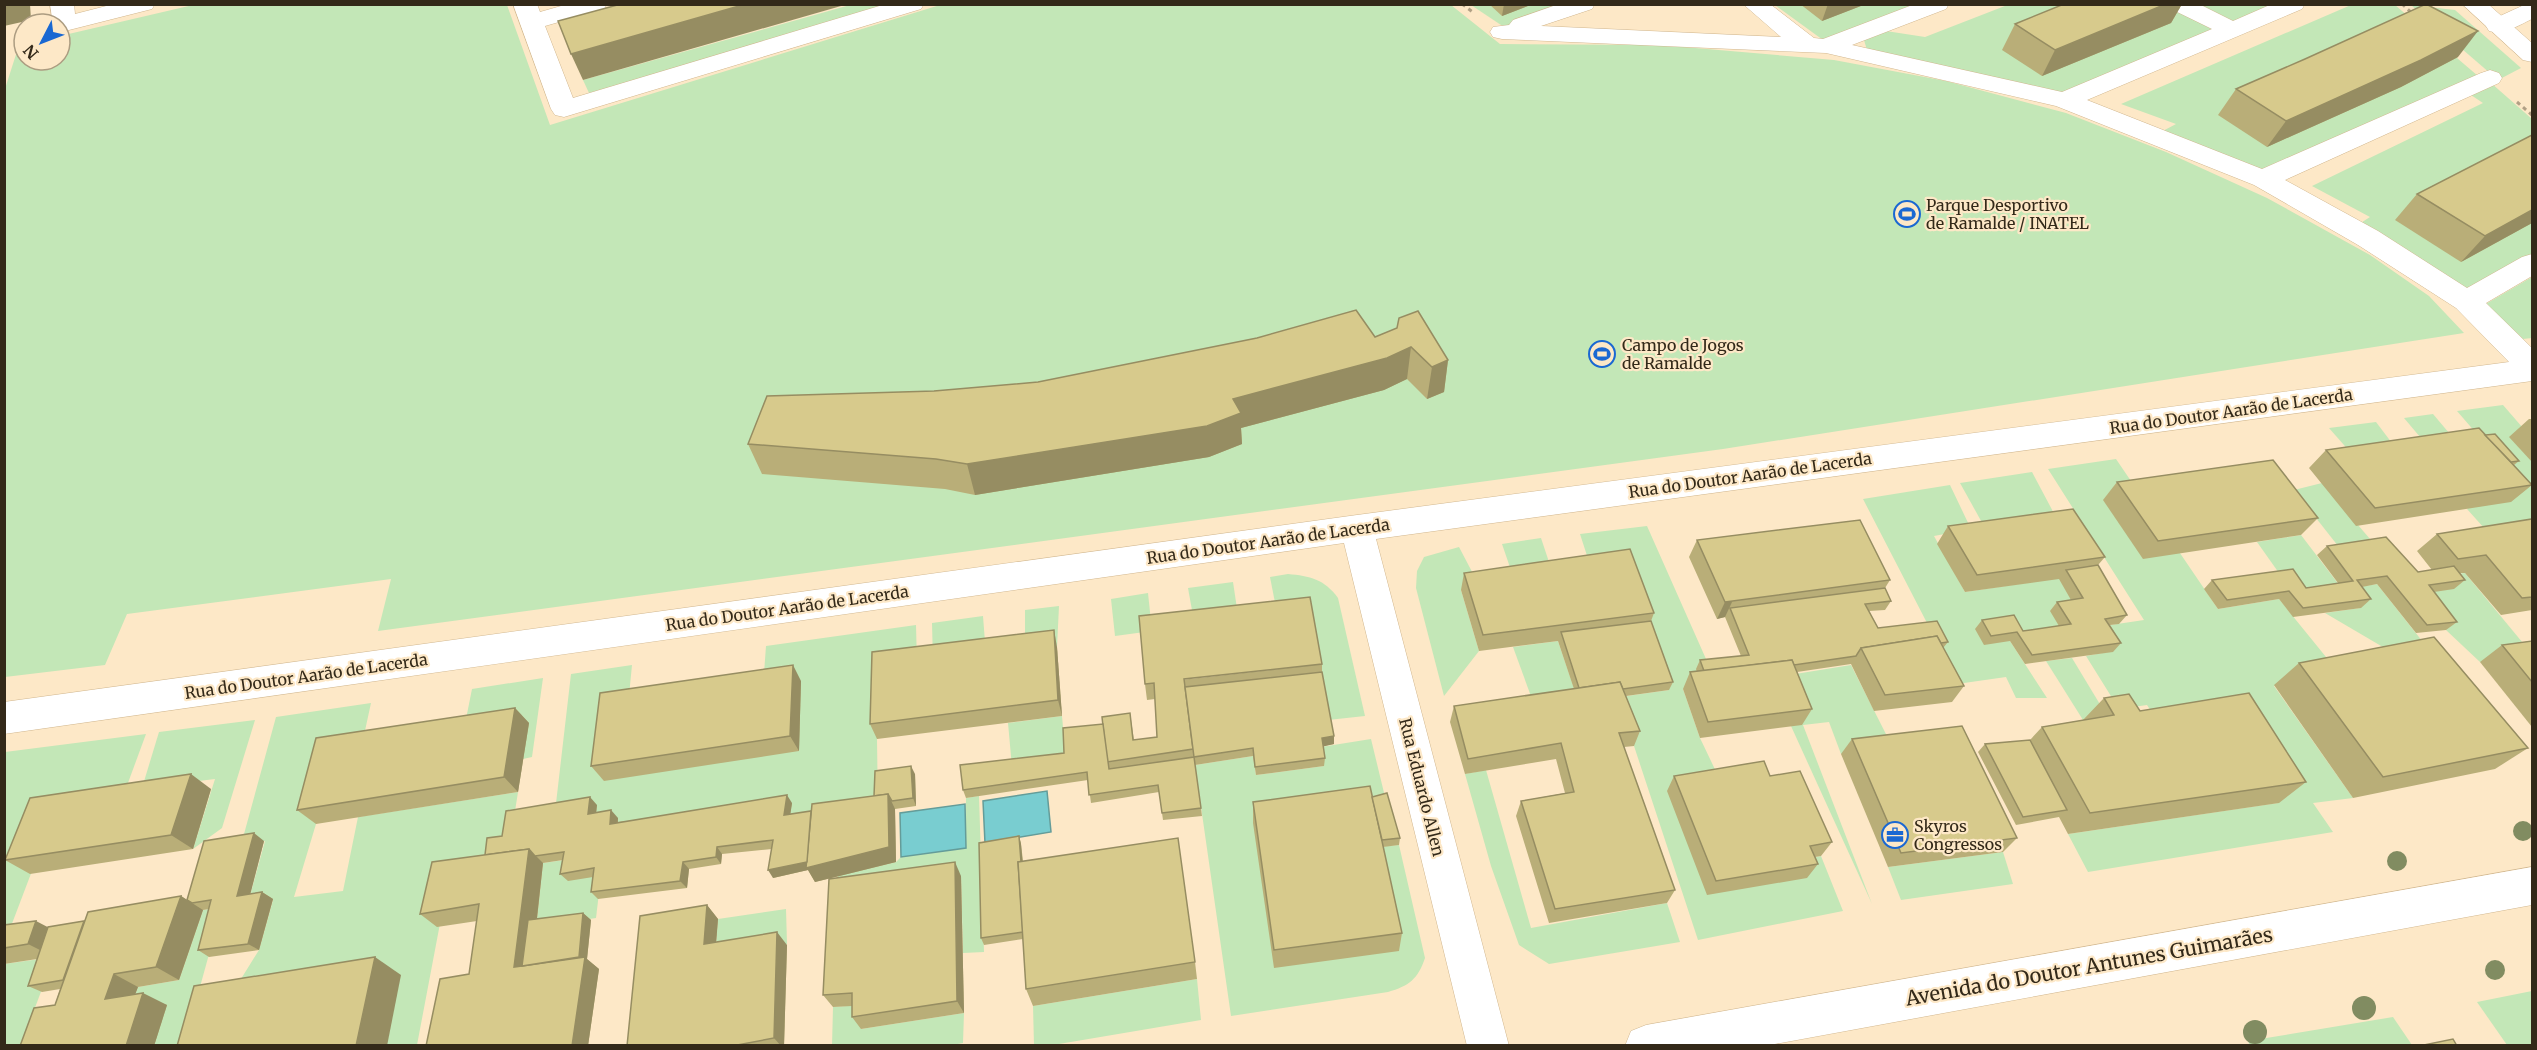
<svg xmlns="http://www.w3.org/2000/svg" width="2537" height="1050" viewBox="0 0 2537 1050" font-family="Merriweather,serif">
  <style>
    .green { fill: #c3e7b7 }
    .water { fill: #79cdd0; stroke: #649c99; stroke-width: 1.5 }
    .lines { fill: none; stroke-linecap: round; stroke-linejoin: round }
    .street-casing { stroke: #d1b78f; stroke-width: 1 }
    .secondary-casing { stroke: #d1b78f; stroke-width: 1 }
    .path { stroke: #b1a085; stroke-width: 3; stroke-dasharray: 4 4; stroke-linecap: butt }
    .street { fill: #fff; fill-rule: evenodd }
    .secondary { fill: #fff; fill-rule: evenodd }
    .tree { fill: #818c61 }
    .wall { fill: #b9ae78 }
    .shaded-wall { fill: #968d62 }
    .building { fill: #d7ca8c; stroke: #968d62; stroke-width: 1.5 }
    .labels { text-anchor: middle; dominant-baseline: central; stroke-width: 4.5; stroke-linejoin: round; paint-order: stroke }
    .poi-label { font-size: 16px; fill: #332919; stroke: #fde8c7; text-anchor: start }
    .street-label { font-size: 16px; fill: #332919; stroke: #fde8c7 }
    .near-street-label { font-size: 20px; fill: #332919; stroke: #fde8c7 }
  </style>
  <rect width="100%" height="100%" fill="#fde8c7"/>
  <g class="green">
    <path d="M2010,4L2165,5L2220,30L2061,95L1867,50L1864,40L1886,31L1925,37Z"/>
    <path d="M193,5H507L550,125L940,5H1451L1500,44L1660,45L1834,60L1946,81L2066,113L2166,152L2267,198L2370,255L2429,296L2464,333L1723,449L378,631L391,579L127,614L105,665L5,677L4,92L19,45L24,44V60H60V36Z"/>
    <path d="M850,5H899L589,93L583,80Z"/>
    <path d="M1471,5H1572L1504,27Z"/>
    <path d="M1775,5H1921L1823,40Z"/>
    <path d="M2194,5H2277L2234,23Z"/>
    <path d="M2351,5H2395L2478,76L2263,172L2159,133L2176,124L2121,104Z"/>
    <path d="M2411,5L2455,10L2521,68L2498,80Z"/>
    <path d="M2491,83L2532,119V255L2466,292L2356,226L2370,217L2312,186L2483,103L2468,93Z"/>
    <path d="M2532,277V338L2523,339L2484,305Z"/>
    <path d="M2503,405L2529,435L2532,462V546L2494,539L2467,509L2508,470L2457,411Z"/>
    <path d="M2433,414L2460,446L2431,450L2404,418Z"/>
    <path d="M2376,422L2401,455L2358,461L2329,428Z"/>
    <path d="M2116,459L2218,609L2279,599L2339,673L2274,686L2353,798L2313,803L2333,832L2088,872L2068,834L2278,803L2161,726L2147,705L2119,709L2086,656L2113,651L2097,627L2144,620L2048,469Z"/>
    <path d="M2032,472L2058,521L1985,528L1960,483Z"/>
    <path d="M2322,483L2376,546L2342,551L2294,490Z"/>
    <path d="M1950,485L1971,529L1934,536L1965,592L2059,578L2076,607L2064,633L2010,641L2047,698H2016L2006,677L1943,686L1941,650L1863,499Z"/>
    <path d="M1647,526L1710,668L1703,686L1683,689L1700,738L1721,782L1800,860L1821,856L1843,911L1698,940L1634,746L1613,698L1669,690L1592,571L1580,534Z"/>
    <path d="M2301,535L2343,590L2296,597L2257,542Z"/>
    <path d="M1541,538L1554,577L1515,582L1502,544Z"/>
    <path d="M1459,547L1480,587L1461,590L1479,651L1444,696L1416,588L1417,571L1424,557Z"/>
    <path d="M2465,573L2532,654L2480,662L2446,630L2418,594L2444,575Z"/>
    <path d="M1288,574C1310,576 1324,579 1338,598L1365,716L1328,720L1278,618L1270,577Z"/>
    <path d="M1233,582L1239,622L1195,627L1188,588Z"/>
    <path d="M2377,584L2487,723L2405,660L2325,613L2360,608L2347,589Z"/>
    <path d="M1148,593L1152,631L1115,636L1111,599Z"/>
    <path d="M1059,606L1057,647L1025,651V610Z"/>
    <path d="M983,616L986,655L933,662L932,623Z"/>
    <path d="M916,625L917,664L877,739L878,811L642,828L555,812L571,674L632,665L628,706L763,687L766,646Z"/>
    <path d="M1558,641L1579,703L1536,710L1513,647Z"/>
    <path d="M2072,658L2107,716L2083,720L2046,661Z"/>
    <path d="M1851,665L1893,748L1841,754L1829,722L1803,725L1872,904L1791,726L1802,724L1783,676Z"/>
    <path d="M543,678L532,757L523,759L463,734L472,689Z"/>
    <path d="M371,703L361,749L316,824L294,897L343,891L358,817L518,792L510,843L492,869L449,876L417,1045H387L226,1003L259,950L273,900L248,903L265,841L241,845L276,717Z"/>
    <path d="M1062,716L1066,761L1012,767L1008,723Z"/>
    <path d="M255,720L222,828L193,849L215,779L142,788L159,732Z"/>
    <path d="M146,734L125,791L54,813L5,942V752Z"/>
    <path d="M1371,739L1386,801L1377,847L1399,845L1425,958C1418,979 1409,986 1388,992L1231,1016L1195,765L1253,756L1256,775L1324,766L1321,747Z"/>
    <path d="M1486,770L1531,928L1667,903L1680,942L1549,964L1519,945L1491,866L1465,774Z"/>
    <path d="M979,796L984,952L963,953L961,876L838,892V876L896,862L901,857L966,848V798Z"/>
    <path d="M2003,852L2013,884L1901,900L1888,867Z"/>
    <path d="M571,859L601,876L596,918L536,927L543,863Z"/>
    <path d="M222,907L184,1045H154L129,1011L138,987L179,980L203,910Z"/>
    <path d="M786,909L787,944L715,957L718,919Z"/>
    <path d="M54,957L21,1045H5L4,964Z"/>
    <path d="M1197,979L1201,1020L1053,1045H1034L1033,1006Z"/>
    <path d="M2532,991V1045H2507L2477,1002Z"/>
    <path d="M861,1005V1029L964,1013L963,1043L947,1046H832L833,1007Z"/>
    <path d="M2393,1017L2412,1045L2250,1046L2248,1041Z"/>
  </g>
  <g class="water">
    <path d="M1047,791L1051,832L985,843L983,801Z"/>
    <path d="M965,804L966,848L901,857L900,813Z"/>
  </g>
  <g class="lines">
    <defs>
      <g id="street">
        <path d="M50,4H74L75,14L114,4H155L152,9L65,31L60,30V24H53Z"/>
        <path d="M513,4H537L540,12L568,4H607L604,9L545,26L573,98L886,4H924L921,9L564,117L555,115L551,109Z"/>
        <path d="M1559,4H1595L1592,9L1541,26L1781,37L1743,4H1770L1814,38L1823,39L1915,4H1949L1946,9L1852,45L2062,92L2212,29L2171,9L2168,4H2199L2233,21L2272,4H2305L2302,9L2087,100L2262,169L2481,73L2490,70L2499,73L2502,78L2499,83L2285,180L2378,231L2467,288L2522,257L2532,254V276L2486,303L2532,348V381L1376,539L1509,1046H1467L1344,543L4,734V702L1357,515L2509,362L2456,308L2358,245L2254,185L2056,106L1826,53L1502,39L1493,37L1490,32L1493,27L1509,25L1513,20Z"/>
        <path d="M2532,4V19C2519,25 2505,35 2489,31L2486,26L2489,21L2524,5Z"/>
      </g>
      <g id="secondary">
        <path d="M2462,4H2488L2532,43V62L2523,60Z"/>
        <path d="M2532,867V905L1764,1046H1625L1631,1031L1646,1025Z"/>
      </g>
    </defs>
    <use href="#street" class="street-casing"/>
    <use href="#secondary" class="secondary-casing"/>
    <g class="path">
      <path d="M1462,4L1474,13"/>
      <path d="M2402,4L2413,14"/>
      <path d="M2517,102L2532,115"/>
    </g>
    <use href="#street" class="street"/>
    <use href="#secondary" class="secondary"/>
  </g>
  <g class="tree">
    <circle cx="2523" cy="831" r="10"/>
    <circle cx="2397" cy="861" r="10"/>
    <circle cx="2495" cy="970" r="10"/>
    <circle cx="2364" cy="1008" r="12"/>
    <circle cx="2255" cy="1032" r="12"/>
  </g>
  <g class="wall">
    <path d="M1489,4H1533L1502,16Z"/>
    <path d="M1800,4H1866L1822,21Z"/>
    <path d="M2064,4H2182L2171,23L2042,76L2002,50L2015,24Z"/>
    <path d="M2458,57L2401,87L2267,147L2218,115L2236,89Z"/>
    <path d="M2417,194L2532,223L2461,262L2395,220Z"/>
    <path d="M1397,328L1448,360L1444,392L1427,399L1407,379L1384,390L1241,428L1242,444L1209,457L975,495L945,489L762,474L748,444L934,391L1038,382L1375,337Z"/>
    <path d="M2529,419H2532V462L2509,437Z"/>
    <path d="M2485,435L2519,461L2514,465L2532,485L2511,502L2356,526L2309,468L2326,450Z"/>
    <path d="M2117,482L2318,518L2301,535L2143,559L2103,500Z"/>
    <path d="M2532,519V610L2501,615L2465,573H2460L2465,580L2454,589L2434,592L2457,622L2446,630L2416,633L2377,584L2362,587L2371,599L2361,608L2293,617L2279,599L2218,609L2204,589L2212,580L2306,588L2338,583L2317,555L2327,546L2418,572L2432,570L2417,551L2437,534Z"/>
    <path d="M1948,526L2105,557L2098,565L2127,615L2119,624L2110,625L2121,643L2113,652L2025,664L2010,641L1984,645L1975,629L1982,620L2023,631L2059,626L2050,611L2057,602L2071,600L2059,579L1965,592L1937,544Z"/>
    <path d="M1697,540L1890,580L1885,588L1891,601L1885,610L1869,611L1878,628L1948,642L1943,648L1964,686L1952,702L1874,711L1851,664L1797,672L1812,709L1802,725L1700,738L1683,689L1690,672H1697L1696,669L1700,660L1741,656L1725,617L1717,619L1689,557Z"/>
    <path d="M1464,573L1654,613L1651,621L1673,682L1669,690L1626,696L1640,731L1634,746L1624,747L1675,890L1667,903L1549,923L1516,816L1521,801L1565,793L1556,759L1465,774L1450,722L1454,706L1574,689L1558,641L1479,651L1461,590Z"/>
    <path d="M2532,641V727L2480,662L2502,645Z"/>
    <path d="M1057,647L1062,716L877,739L870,724Z"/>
    <path d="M2299,663L2528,748L2495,769L2353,798L2274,685Z"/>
    <path d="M1322,664V672L1334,736V744L1323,746L1325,758L1324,766L1256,775L1253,756L1195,765L1202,816L1163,820L1159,792L1091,803L1088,780L966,798L963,790L1064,753L1103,724L1130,713L1134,740L1157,737L1155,699L1147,700L1145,684Z"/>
    <path d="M801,681L799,751L604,781L591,766Z"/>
    <path d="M2104,698L2140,711L2306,782L2279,803L2068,834L2059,817L2016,825L1978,752L1985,744L2030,740L2042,727L2083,720Z"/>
    <path d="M515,708L529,723L518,792L316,824L297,810Z"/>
    <path d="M1852,739L2017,838L2003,852L1888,867L1841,754Z"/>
    <path d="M915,774L916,806L895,809L896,862L815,882L808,870L773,878L772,849L722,854L721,864L689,869L687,888L598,899L591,892L593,877L568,881L560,874L563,860L543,863L537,919L583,913L591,920L587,959L599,969L588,1046H426L469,974L477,921L437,927L420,914L485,855L502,836L597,805L596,813L618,818V822L792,803L790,815L811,811L874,796Z"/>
    <path d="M1674,776H1770L1832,842L1821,856L1815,857L1818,864L1807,878L1707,895L1667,791Z"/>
    <path d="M211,789L193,849L30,874L5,860Z"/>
    <path d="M1372,797L1400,838L1399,845L1383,847L1402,933L1399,951L1274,968L1253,823V802Z"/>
    <path d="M1019,836L1021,844L1023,861L1195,962L1197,979L1033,1006L1026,989L1023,939L984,945L981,938Z"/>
    <path d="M264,841L250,894L262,892L273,899L259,950L209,957L198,950L209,909L203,910L179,980L138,987L135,994L167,1005L154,1046H20L55,1005L60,989L42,992L28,986L37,959L4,964V925L48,927L84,921L181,896L187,900Z"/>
    <path d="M961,876L964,1013L861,1029L852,1017V1006L833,1007L823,995Z"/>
    <path d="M707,905L718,919L716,942L787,945L784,1046H627Z"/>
  </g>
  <g class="shaded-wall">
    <path d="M4,4H30L31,20L4,26Z"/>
    <path d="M746,4H848L583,80L571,54Z"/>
    <path d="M1504,4H1533L1502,16Z"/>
    <path d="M1828,4H1866L1822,21Z"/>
    <path d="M2166,4H2182L2171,23L2042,76L2055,50Z"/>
    <path d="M2478,31L2458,57L2401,87L2267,147L2286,121Z"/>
    <path d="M2532,210V223L2461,262L2485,236Z"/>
    <path d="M1411,347L1407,379L1384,390L1241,428L1242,444L1209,457L975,495L967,464L1233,399Z"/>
    <path d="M1448,360L1444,392L1427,399L1432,367Z"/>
    <path d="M1733,600L1725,617L1717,619L1725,602Z"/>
    <path d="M1054,630L1057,647L1062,716L1058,700Z"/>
    <path d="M793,665L801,681L799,751L790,736Z"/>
    <path d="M515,708L529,723L518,792L504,777Z"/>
    <path d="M1334,736V744L1321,747L1322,738Z"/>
    <path d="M911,766L915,774L916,806L913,798Z"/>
    <path d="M191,774L211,789L193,849L171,835Z"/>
    <path d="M888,794L895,809L896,862L815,882L808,870L773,878L768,870Z"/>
    <path d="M787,795L792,803L789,823L784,815Z"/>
    <path d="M590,797L597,805L595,822L588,814Z"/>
    <path d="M611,810L618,818L617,831L610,824Z"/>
    <path d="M254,833L264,841L248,903L237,896Z"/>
    <path d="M1019,836L1021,844L1029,938L1027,931Z"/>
    <path d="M717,847L722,854L721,864L716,857Z"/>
    <path d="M529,849L543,863L531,972L514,967Z"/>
    <path d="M683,862L689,869L687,888L680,881Z"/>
    <path d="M955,862L961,876L964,1013L957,1001Z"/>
    <path d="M262,892L273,899L259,950L248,944Z"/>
    <path d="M181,896L203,910L179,980L156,967Z"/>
    <path d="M707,905L718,919L715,957L704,944Z"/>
    <path d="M583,913L591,920L587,959L599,969L588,1046H572Z"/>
    <path d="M36,921L61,934L54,957L28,944Z"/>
    <path d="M777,932L787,945L784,1046H781L774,1038Z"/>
    <path d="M375,957L401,975L387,1046H356Z"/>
    <path d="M114,974L138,987L129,1011L105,999Z"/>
    <path d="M143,993L167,1005L154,1046H126Z"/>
  </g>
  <g class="building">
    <path d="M621,4H746L571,54L558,21Z"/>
    <path d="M2064,4H2166L2055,50L2015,24Z"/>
    <path d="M2426,4L2478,31L2421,60L2286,121L2236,89L2305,59Z"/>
    <path d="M2532,135V210L2485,236L2417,194Z"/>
    <path d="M1356,310L1375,337L1397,328L1399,318L1418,311L1448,360L1432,367L1411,347L1387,358L1233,399L1241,413L1207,426L967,464L936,459L748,444L767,396L934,391L1038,382L1257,338Z"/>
    <path d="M2479,428L2532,485L2375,508L2326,450Z"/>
    <path d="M2495,434L2519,461L2511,462L2485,435Z"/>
    <path d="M2273,460L2318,518L2158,541L2117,482Z"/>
    <path d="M2073,509L2105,557L1977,575L1948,526Z"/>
    <path d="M2532,519V597L2522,598L2486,555L2458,559L2437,534Z"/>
    <path d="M1860,520L1890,580L1725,602L1697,540Z"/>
    <path d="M2386,537L2418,572L2454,566L2465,580L2429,585L2457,622L2427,625L2387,576L2357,580L2371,599L2303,608L2289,591L2227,600L2212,580L2293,569L2306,588L2353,581L2327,546Z"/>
    <path d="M1630,549L1654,613L1483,635L1464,573Z"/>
    <path d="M2098,565L2127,615L2105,619L2121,643L2032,655L2017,632L1991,636L1982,620L2014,615L2023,631L2071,624L2057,602L2083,598L2066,570Z"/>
    <path d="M1885,588L1891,601L1865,604L1878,628L1937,621L1948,642L1941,643L1937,636L1861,648L1856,656L1794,665L1792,660L1704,671L1700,660L1749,655L1730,608Z"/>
    <path d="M1310,597L1322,664L1184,679L1193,749L1107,762L1102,717L1130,713L1133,740L1157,737L1154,683L1145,684L1139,616Z"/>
    <path d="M1651,621L1673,682L1623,689L1620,682L1579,688L1561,632Z"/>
    <path d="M1054,630L1058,700L870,724L872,652Z"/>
    <path d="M1937,636L1964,686L1885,695L1861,648Z"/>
    <path d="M2434,637L2528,748L2383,777L2299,663Z"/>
    <path d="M2532,641V682L2502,645Z"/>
    <path d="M1792,660L1812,709L1708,722L1690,672Z"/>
    <path d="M793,665L790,736L591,766L600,693Z"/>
    <path d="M1322,672L1334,736L1322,738L1325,758L1255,767L1253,748L1194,757L1201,808L1162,813L1158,785L1089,795L1087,772L963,790L960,765L1064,753L1063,728L1103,724L1109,769L1194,757L1185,687Z"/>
    <path d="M1620,682L1640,731L1619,733L1675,890L1555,909L1521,801L1574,792L1561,743L1468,759L1454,706Z"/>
    <path d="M2249,693L2306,782L2090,813L2042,727L2114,715L2104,698L2129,694L2140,711Z"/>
    <path d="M515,708L504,777L297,810L316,738Z"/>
    <path d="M1962,726L2017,838L1901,853L1852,739Z"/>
    <path d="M2030,740L2067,810L2023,817L1985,744Z"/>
    <path d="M1764,761L1770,776L1800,771L1832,842L1810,846L1818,864L1716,881L1674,776Z"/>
    <path d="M911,766L913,798L892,801L888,794L874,796L875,771Z"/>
    <path d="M191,774L171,835L5,860L30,798Z"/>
    <path d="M1370,786L1402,933L1274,950L1253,802Z"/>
    <path d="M1387,793L1400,838L1382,840L1372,797Z"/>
    <path d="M888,794L889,847L806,868L812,804Z"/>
    <path d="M787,795L784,815L811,811L807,862L768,870L773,840L717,847L716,857L683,862L680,881L591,892L594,868L560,874L564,852L535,856L529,849L485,855L487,838L502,836L506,811L590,797L588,814L611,810L610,824Z"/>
    <path d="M254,833L237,896L262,892L248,944L198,950L211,900L192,903L187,900L204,841Z"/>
    <path d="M1019,836L1021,862H1018L1023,932L981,938L979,843Z"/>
    <path d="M1178,838L1195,962L1026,989L1018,862Z"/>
    <path d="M529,849L514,967L585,957L572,1046H426L440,979L469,974L479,904L420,914L432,862Z"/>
    <path d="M955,862L957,1001L852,1017V993L823,995L829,879Z"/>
    <path d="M181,896L156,967L114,974L105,999L143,993L126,1046H20L34,1008L55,1005L88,912Z"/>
    <path d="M707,905L704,944L777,932L774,1038L732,1046H627L640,916Z"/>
    <path d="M583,913L579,957L522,966L528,920Z"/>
    <path d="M36,921L28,944L4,948V925Z"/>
    <path d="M84,921L63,980L28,986L48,927Z"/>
    <path d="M375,957L356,1046H177L194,986Z"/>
    <path d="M2453,1039L2457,1046H2419Z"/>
  </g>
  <defs>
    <symbol id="stadium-ring" viewBox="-11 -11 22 22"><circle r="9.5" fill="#fde8c7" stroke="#1a68d2" stroke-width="1.5"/><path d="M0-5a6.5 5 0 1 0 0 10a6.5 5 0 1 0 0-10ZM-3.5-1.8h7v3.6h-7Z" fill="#1a68d2"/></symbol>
    <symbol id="office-ring" viewBox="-11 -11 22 22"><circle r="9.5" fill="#fde8c7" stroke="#1a68d2" stroke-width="1.5"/><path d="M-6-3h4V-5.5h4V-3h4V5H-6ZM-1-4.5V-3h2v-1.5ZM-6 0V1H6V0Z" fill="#1a68d2"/></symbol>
  </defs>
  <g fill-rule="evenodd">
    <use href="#stadium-ring" x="1892" y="199" width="30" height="30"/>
    <use href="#stadium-ring" x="1587" y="339" width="30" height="30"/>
    <use href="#office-ring" x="1880" y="820" width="30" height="30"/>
  </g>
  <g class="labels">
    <g class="poi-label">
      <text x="1926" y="205">Parque Desportivo<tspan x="1926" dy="18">de Ramalde / INATEL</tspan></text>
      <text x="1622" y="345">Campo de Jogos<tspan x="1622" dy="18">de Ramalde</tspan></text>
      <text x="1914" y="826">Skyros<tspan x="1914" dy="18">Congressos</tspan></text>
    </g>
    <g class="street-label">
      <text transform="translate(2231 411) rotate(-8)">Rua do Doutor Aarão de Lacerda</text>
      <text transform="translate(1750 475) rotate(-8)">Rua do Doutor Aarão de Lacerda</text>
      <text transform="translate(1268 541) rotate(-8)">Rua do Doutor Aarão de Lacerda</text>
      <text transform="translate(787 608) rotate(-8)">Rua do Doutor Aarão de Lacerda</text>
      <text transform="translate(306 676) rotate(-8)">Rua do Doutor Aarão de Lacerda</text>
      <text transform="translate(1422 787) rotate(76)">Rua Eduardo Allen</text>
    </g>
    <g class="near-street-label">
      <text transform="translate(2089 966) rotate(-10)">Avenida do Doutor Antunes Guimarães</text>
    </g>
  </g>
  <rect width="2537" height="1050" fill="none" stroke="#332919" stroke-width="12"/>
  <g transform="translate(42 42) rotate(228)"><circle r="28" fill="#fde8c7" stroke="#ac9c81" stroke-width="1.5"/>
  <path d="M0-4.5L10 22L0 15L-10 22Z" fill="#1a68d2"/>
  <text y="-9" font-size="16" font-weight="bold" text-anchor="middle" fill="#332919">N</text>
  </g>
</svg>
